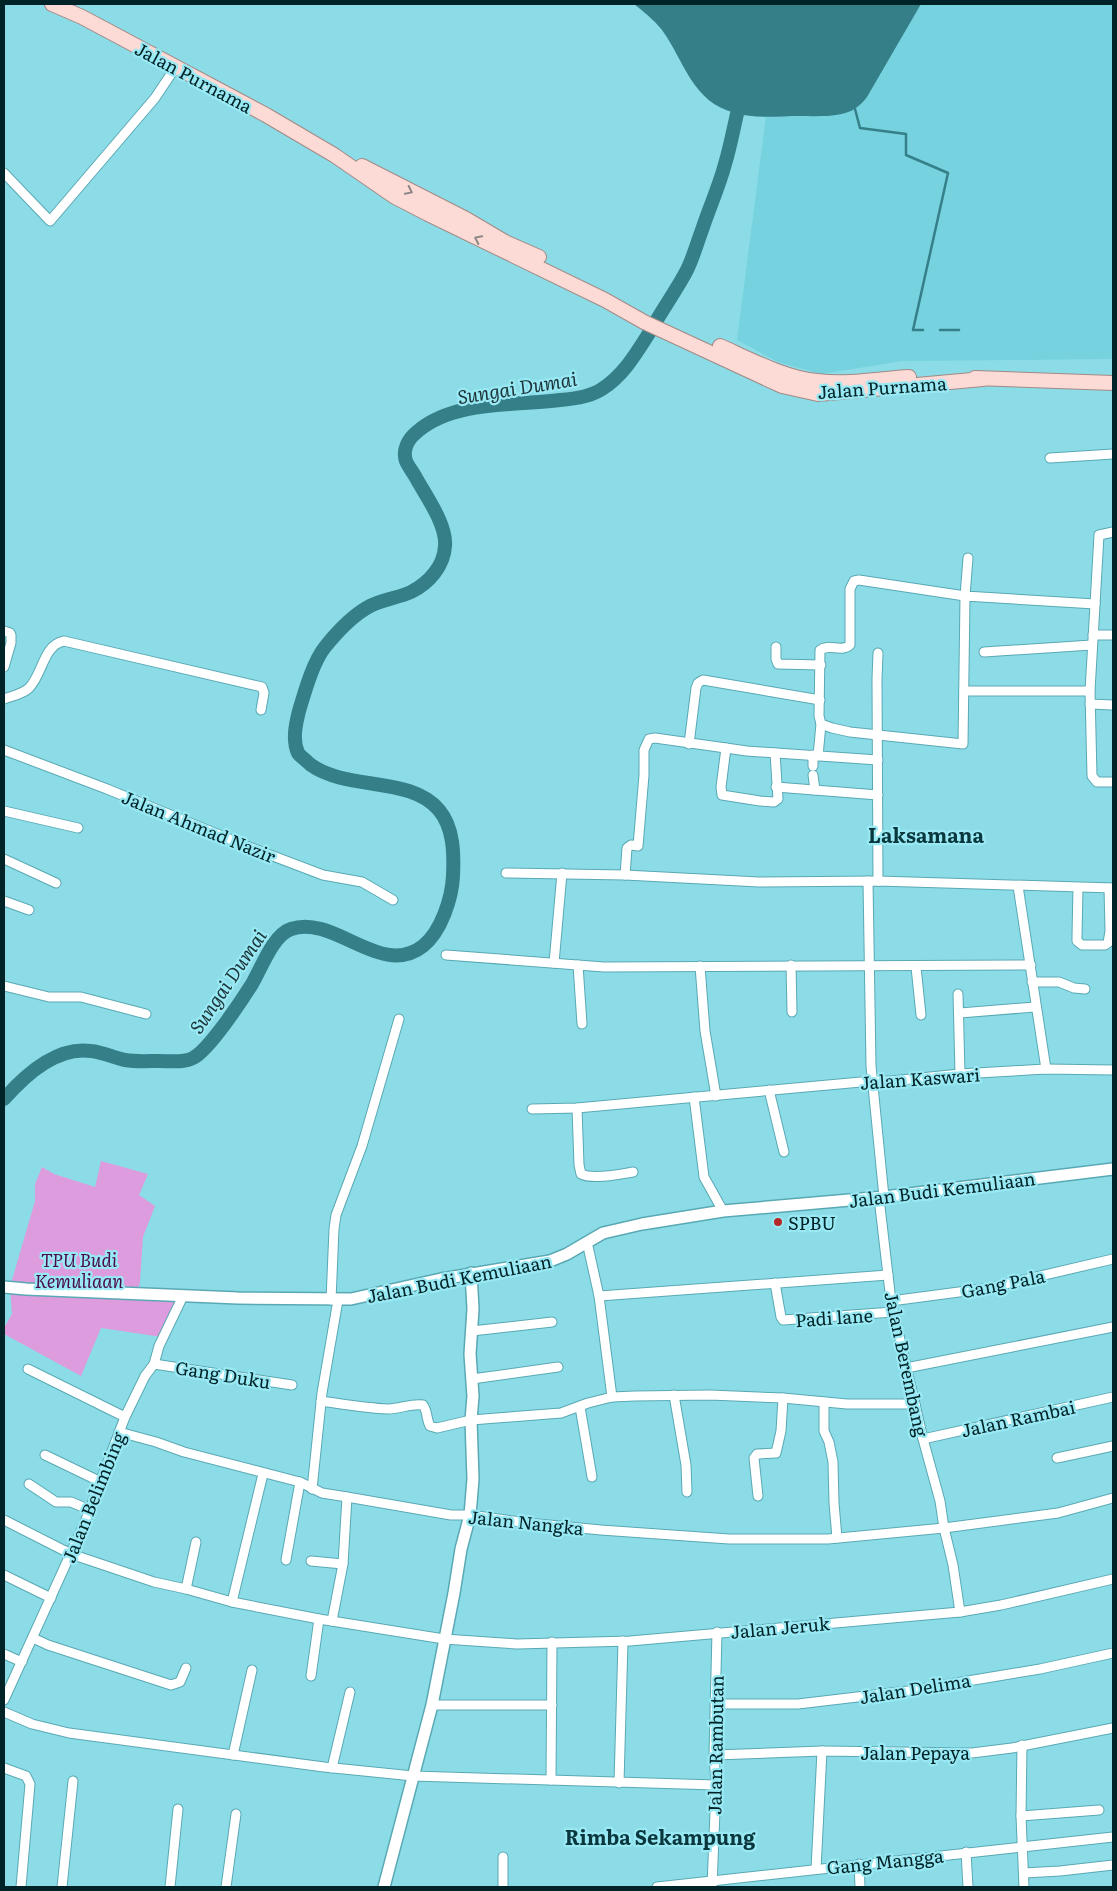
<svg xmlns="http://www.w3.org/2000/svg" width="1117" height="1891" viewBox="0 0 1117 1891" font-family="Literata,serif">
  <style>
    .built { fill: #75d2de }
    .green { fill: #dd9cdd }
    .water { fill: #357f89 }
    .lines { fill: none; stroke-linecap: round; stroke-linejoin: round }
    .stream { stroke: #357f89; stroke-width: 2.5 }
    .river { stroke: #357f89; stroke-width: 14 }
    .minor-casing { stroke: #59a9b4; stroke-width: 11 }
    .tertiary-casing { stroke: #59a9b4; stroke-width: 14 }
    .primary-casing { stroke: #a28a86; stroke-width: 16 }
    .minor { stroke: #fff; stroke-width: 9 }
    .tertiary { stroke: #fff; stroke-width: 11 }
    .primary { stroke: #fcdad5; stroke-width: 14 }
    .oneway { stroke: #8b8887 }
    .poi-dot { fill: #b72725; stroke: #99e9f4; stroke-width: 2 }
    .labels { text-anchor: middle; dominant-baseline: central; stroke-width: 4.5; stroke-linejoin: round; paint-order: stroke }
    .street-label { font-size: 18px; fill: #002327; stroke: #99e9f4 }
    .poi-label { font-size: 18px; fill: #002327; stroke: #99e9f4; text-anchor: start }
    .park-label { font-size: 18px; font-style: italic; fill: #4a0a4c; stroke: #99e9f4 }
    .water-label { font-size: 19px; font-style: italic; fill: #1d3539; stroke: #99e9f4 }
    .quarter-label { font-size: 20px; font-weight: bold; fill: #09373d; stroke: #99e9f4 }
  </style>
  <rect width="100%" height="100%" fill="#8cdce7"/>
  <path class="built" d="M921,4H1113V359L903,361L821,374L778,362L737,340L766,116H810L839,114L855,109L867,97Z"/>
  <path class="green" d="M101,1161L148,1174L139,1195L155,1206L143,1237L140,1282L137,1294L179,1296L162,1337L101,1328L81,1376L4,1334V1328L12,1314L10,1287L35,1201V1184L42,1167L54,1174L95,1187Z"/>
  <path class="water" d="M634,4H921L867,97C864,101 860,105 856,108C842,118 816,116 800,116C779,116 755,119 735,113C692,102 685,62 662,30C654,20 644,12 634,4Z"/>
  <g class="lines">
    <g class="stream">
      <path d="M855,109L860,128L906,134V155L948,173L913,330H923"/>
      <path d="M940,330H959"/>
    </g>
    <path class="river" d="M4,1099C25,1075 57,1046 91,1051C103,1052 114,1058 125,1060C136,1062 148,1061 159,1061C170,1061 184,1063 193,1058C209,1050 242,1000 252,984C262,967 273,935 291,929C335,914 381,979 423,946C441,932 452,898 453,876C454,854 454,828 439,810C411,776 348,791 311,765C309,763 300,756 298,753C292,740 296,723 299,711C305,691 313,662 325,647C337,632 353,615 370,606C383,599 398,598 411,592C429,583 444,566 445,546C447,524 425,495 415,476C412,471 408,466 406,461C402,449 409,438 418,431C455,400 515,406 560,400C574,399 590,397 602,389C624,375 637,352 651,330C662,310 676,291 687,270C693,258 697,243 702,230C709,208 719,187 725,164C730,148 733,131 737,114"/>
    <defs>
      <g id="minor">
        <path d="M4,173L50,221L155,98L175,68"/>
        <path d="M1050,458L1113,454"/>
        <path d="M1113,532L1099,535L1090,691L1092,776L1097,782H1113"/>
        <path d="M968,558L965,596L963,744L850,732L832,728L821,724L819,716L820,650C829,643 841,653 850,645V589L854,581L859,580L965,596L1095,604"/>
        <path d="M4,631L10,633L11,635V643L4,667"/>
        <path d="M1093,635H1113"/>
        <path d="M776,647V659L778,664L821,665"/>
        <path d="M984,652L1092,645"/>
        <path d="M964,691H1090"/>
        <path d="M4,699C12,696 23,694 29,688C43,674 43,645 64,641L262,687L264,693L261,710"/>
        <path d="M1090,704L1113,705"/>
        <path d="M689,744L696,688L698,683L703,680L820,700"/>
        <path d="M726,748L721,787L722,795L760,801L774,802L778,799L775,753"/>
        <path d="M4,750L107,789L244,845L323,875L362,882L393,900"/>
        <path d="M813,755V766"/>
        <path d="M818,756L821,724"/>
        <path d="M813,775L815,790"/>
        <path d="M776,787L878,795"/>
        <path d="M4,811L78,828"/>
        <path d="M4,859L56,883"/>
        <path d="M506,873L625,875L759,882L878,881L1113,888"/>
        <path d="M625,875L627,848L631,845L638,846L644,775V750L649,739L655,738L747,751L878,760"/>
        <path d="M868,881L871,1066L884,1197"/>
        <path d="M878,881L877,679L878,653"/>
        <path d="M1018,886L1046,1069"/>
        <path d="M1078,888L1077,936V941L1082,945H1105L1108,943L1110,931L1109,888"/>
        <path d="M4,901L29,910"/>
        <path d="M446,955L604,967L1031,965"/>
        <path d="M554,963L562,873"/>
        <path d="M578,965L582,1024"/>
        <path d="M791,965L792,1012"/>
        <path d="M700,966L705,1031L716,1096"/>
        <path d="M916,967L921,1015"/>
        <path d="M1032,982H1059L1074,988L1085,989"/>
        <path d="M4,986L49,997H81L146,1014"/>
        <path d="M958,994L960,1074"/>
        <path d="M960,1013L1035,1007"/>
        <path d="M769,1090L784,1152"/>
        <path d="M694,1097L704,1177L723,1211"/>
        <path d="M577,1108L579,1165L581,1174C593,1180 620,1174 633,1172"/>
        <path d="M532,1109L577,1108L828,1085L872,1081H891L960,1074L1046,1069L1113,1070"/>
        <path d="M879,1198L891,1301L923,1439L940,1501L944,1528L953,1565L960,1612"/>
        <path d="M587,1242L599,1296L612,1397"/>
        <path d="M775,1283L781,1317L783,1320L893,1312"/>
        <path d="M599,1296L888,1275"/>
        <path d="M331,1300L334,1229L336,1215L362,1146L399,1019"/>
        <path d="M891,1301L989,1288L1113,1259"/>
        <path d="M472,1331L552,1322"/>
        <path d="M154,1364L292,1385"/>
        <path d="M906,1368L1113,1327"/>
        <path d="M28,1369L125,1417"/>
        <path d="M472,1379L558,1367"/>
        <path d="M674,1395L686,1465L687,1492"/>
        <path d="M321,1401C343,1404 366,1408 388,1409C400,1409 412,1403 423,1405C428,1412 426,1419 430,1426L437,1428L471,1420L561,1413L588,1403L612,1397L635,1396L710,1395L783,1398L847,1404H915"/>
        <path d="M824,1402V1431L829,1442L833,1462L834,1503L837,1538"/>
        <path d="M580,1407L592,1477"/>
        <path d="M119,1432L156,1442L184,1452L300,1482L322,1493L347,1497L451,1515H470L528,1523L601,1530L729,1539H828L944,1528L1058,1513L1113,1498"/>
        <path d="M923,1439L1113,1397"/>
        <path d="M45,1455L99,1481"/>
        <path d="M1057,1458L1113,1446"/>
        <path d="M29,1484L56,1502H71L90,1510"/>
        <path d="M312,1489L322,1393L338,1300"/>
        <path d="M758,1496L754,1458L757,1454L776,1453L781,1431L783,1398"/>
        <path d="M4,1520L71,1554L154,1582L186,1589L232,1602L319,1619L444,1639L517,1644L630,1641L960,1612L1001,1605L1113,1579"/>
        <path d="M286,1560L300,1482"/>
        <path d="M311,1561L343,1564"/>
        <path d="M4,1575L51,1598"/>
        <path d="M186,1589L196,1542"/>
        <path d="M232,1602L263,1474"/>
        <path d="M332,1621L343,1564L347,1497"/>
        <path d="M33,1638L48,1645L171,1685L180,1682L186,1668"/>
        <path d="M4,1654L22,1662"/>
        <path d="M311,1676L319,1619"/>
        <path d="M4,1700L85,1522L125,1417L145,1376L154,1364L159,1346L183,1296"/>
        <path d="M715,1704H798L908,1691L1040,1669L1113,1653"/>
        <path d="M432,1705H552"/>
        <path d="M4,1712L32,1724L69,1733L324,1767L413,1776L716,1785"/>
        <path d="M1022,1745L1021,1816L1024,1887"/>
        <path d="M233,1755L252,1670"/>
        <path d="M714,1755L822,1751L972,1753L1012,1748L1113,1728"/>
        <path d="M4,1768L26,1776L30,1784L21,1887"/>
        <path d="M332,1768L350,1692"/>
        <path d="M551,1780L552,1642"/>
        <path d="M619,1783L623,1641"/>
        <path d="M1021,1816L1099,1810"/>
        <path d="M966,1852L968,1887"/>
        <path d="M503,1857V1887"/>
        <path d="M859,1864L860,1887"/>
        <path d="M816,1869L822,1751"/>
        <path d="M1024,1873L1060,1871L1113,1865"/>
        <path d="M62,1887L73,1781"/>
        <path d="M170,1887L178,1809"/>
        <path d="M226,1887L236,1814"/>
        <path d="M657,1887L1113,1837"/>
        <path d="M712,1887L716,1785L714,1755L717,1632"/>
      </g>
      <g id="tertiary">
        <path d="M4,1287L26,1289L238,1298L351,1299L441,1279L550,1261L567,1254L603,1233L642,1224L723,1211L884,1197L1113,1169"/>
        <path d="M384,1887L432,1705L454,1593L461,1549L470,1515L473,1479L471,1420L473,1396L470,1354L473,1309L471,1273"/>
      </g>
      <g id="primary">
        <path d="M52,4L82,17L266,115L334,155L395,197L428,214L605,300L644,322L782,386L818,394L983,379"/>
        <path d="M362,166L466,219L505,242L539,257"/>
        <path d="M720,346C749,359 785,378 817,381C847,385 879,379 909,377"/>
        <path d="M975,378L1113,383"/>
      </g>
    </defs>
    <use href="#minor" class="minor-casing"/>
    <use href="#tertiary" class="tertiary-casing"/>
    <use href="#primary" class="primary-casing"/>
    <use href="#minor" class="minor"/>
    <use href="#tertiary" class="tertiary"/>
    <use href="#primary" class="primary"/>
  </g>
  <defs><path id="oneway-chevron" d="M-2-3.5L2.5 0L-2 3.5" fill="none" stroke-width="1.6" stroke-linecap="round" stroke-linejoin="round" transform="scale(1.25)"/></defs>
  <g class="oneway">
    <use href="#oneway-chevron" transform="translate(409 191) rotate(26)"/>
    <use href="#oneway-chevron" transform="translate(478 239) rotate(-154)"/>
  </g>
  <circle class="poi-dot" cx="778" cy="1222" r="5"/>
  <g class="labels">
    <g class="street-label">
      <text transform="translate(194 77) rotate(28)">Jalan Purnama</text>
      <text transform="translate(882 387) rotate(-4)">Jalan Purnama</text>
      <text transform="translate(199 826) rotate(22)">Jalan Ahmad Nazir</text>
      <text transform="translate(920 1078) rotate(-4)">Jalan Kaswari</text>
      <text transform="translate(942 1189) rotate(-7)">Jalan Budi Kemuliaan</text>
      <text transform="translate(459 1278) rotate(-11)">Jalan Budi Kemuliaan</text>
      <text transform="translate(1003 1283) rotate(-11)">Gang Pala</text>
      <text transform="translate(834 1317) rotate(-4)">Padi lane</text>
      <text transform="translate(907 1364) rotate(78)">Jalan Berembang</text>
      <text transform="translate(223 1374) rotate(9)">Gang Duku</text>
      <text transform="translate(1018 1418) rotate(-12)">Jalan Rambai</text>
      <text transform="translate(93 1497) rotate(-68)">Jalan Belimbing</text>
      <text transform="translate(526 1522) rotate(6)">Jalan Nangka</text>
      <text transform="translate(780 1627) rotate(-5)">Jalan Jeruk</text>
      <text transform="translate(915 1688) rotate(-9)">Jalan Delima</text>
      <text transform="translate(715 1745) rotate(-89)">Jalan Rambutan</text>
      <text x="915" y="1752">Jalan Pepaya</text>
      <text transform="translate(885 1861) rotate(-6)">Gang Mangga</text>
    </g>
    <g class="poi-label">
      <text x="788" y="1222">SPBU</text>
    </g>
    <g class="park-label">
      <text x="79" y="1259">TPU Budi<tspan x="79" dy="21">Kemuliaan</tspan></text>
    </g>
    <g class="water-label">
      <text transform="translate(517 387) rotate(-9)">Sungai Dumai</text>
      <text transform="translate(227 981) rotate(-56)">Sungai Dumai</text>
    </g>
    <g class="quarter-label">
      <text x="926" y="834">Laksamana</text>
      <text x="660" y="1836">Rimba Sekampung</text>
    </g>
  </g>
  <rect width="1117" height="1891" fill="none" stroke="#002327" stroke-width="10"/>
</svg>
